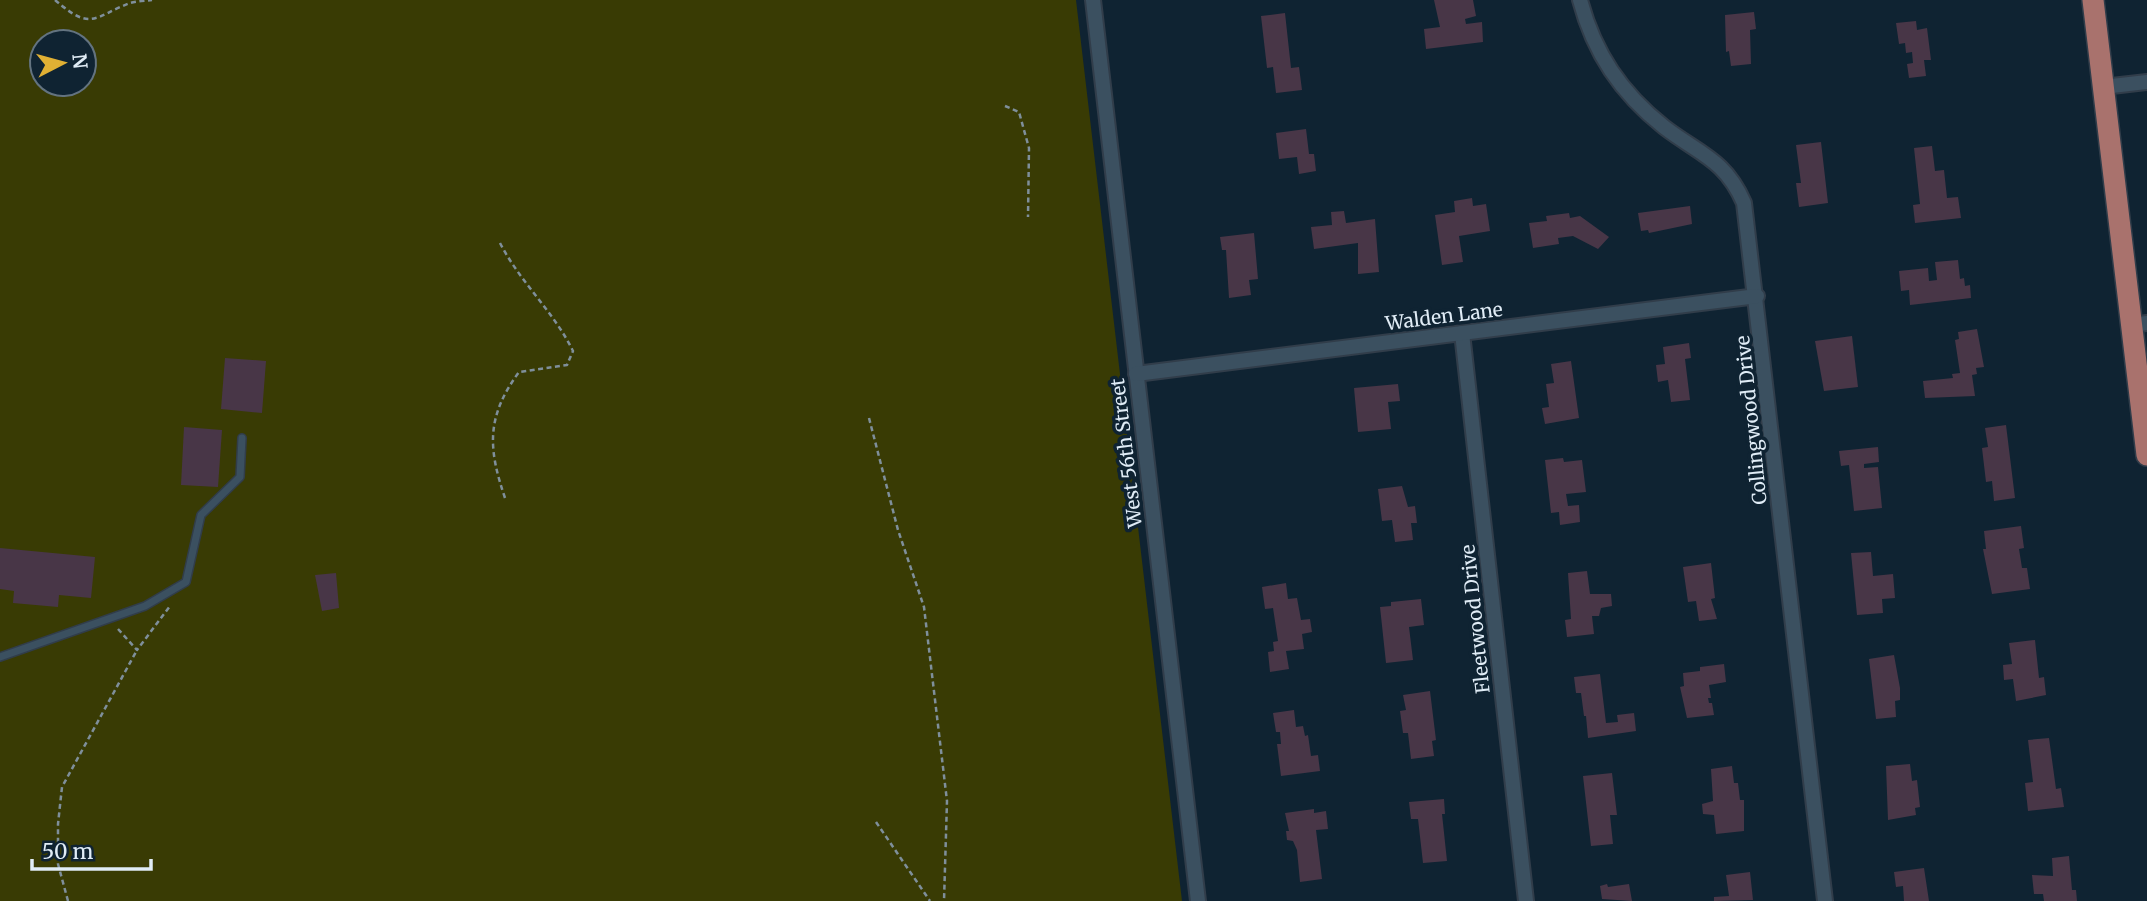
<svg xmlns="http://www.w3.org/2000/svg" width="2147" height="901" viewBox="0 0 2147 901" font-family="Merriweather,serif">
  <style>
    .green { fill: #393b04; fill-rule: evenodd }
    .building { fill: #483647 }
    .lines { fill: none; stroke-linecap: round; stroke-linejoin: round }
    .service-casing { stroke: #313d4a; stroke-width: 10 }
    .minor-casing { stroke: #313d4a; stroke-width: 18 }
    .primary-casing { stroke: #313d4a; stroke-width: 24 }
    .path { stroke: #7f8f9b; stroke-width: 2.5; stroke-dasharray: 5 3.5; stroke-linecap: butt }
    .service { stroke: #3b5060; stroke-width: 7 }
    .minor { stroke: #3b5060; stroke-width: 14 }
    .primary { stroke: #a9726d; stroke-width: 21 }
    .labels { text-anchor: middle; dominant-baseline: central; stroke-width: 7; stroke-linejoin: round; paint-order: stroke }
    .street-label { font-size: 19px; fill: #e0ecf6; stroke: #0f2332 }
  </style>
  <rect width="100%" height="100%" fill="#0f2332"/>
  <path class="green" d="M0,0H1076L1182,901H0ZM42,42H84V84H42Z"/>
  <g class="building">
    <path d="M1434,0H1473L1476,16L1465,19L1466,24L1482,22L1483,42L1426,49L1424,29L1440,27Z"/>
    <path d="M1754,12L1756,29L1750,30L1751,64L1731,66L1729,51L1726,52L1725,15Z"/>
    <path d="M1285,13L1291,68L1299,67L1302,90L1276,93L1273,67L1267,68L1261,16Z"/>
    <path d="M1916,21L1917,30L1927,28L1931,60H1924L1926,76L1909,78L1907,64L1913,63L1912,52L1906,53L1905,43L1899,44L1896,23Z"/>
    <path d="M1306,129L1309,154H1314L1316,171L1299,174L1297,157L1279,159L1276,133Z"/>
    <path d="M1821,142L1828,203L1799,207L1796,183H1801L1796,145Z"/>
    <path d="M1932,146L1935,171L1944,170L1947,198L1958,197L1961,218L1915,223L1913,205L1920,204L1914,148Z"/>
    <path d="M1472,198L1473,206L1486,204L1490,231L1459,236L1463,262L1442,265L1435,215L1455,212L1454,201Z"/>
    <path d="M1690,206L1692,224L1649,233L1648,230L1641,231L1638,213Z"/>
    <path d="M1344,211L1346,223L1375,219L1379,272L1358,274V243L1314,249L1311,227L1332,225L1331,212Z"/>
    <path d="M1569,213L1570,218L1580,216L1609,237L1598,249L1573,236L1558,238L1559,244L1533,248L1529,223L1547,221L1546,216Z"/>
    <path d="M1254,233L1258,279L1249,280L1251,295L1229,298L1226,250H1222L1220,237Z"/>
    <path d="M1958,260L1960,279L1964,278L1965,286L1970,285L1971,298L1910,305L1909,290L1901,291L1899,271L1928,268L1929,281L1937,280L1935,262Z"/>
    <path d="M1977,329L1984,367L1976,368L1977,374L1972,375L1975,396L1925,398L1923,381L1953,378L1952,374L1960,373L1955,340L1959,339L1958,332Z"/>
    <path d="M1852,336L1858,387L1824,391L1815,341Z"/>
    <path d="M1689,343L1691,358L1685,359L1690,400L1671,402L1668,380L1658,382L1656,365L1665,364L1663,347Z"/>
    <path d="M225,358L266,361L262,413L221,409Z"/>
    <path d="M1571,361L1579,418L1545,424L1542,408L1549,407L1546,384L1554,383L1551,364Z"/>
    <path d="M1398,384L1400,401L1388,402L1391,429L1358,432L1354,388Z"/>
    <path d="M2006,425L2015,498L1994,501L1992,481L1986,482L1982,448L1988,447L1985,428Z"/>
    <path d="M184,427L222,430L218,487L181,485Z"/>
    <path d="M1878,447L1879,462L1864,464V468L1878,467L1882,508L1854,511L1849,465L1841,466L1839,451Z"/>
    <path d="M1563,458L1564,462L1582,460L1586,492L1566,494L1568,506L1579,505L1580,522L1560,525L1559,512L1551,513L1545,460Z"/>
    <path d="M1402,486L1408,507L1415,506L1417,523H1411L1413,540L1395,542L1392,520L1382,521L1378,489Z"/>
    <path d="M2021,526L2024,548L2019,549L2022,568H2027L2030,589L1992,594L1983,549H1986L1984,531Z"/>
    <path d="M0,548L95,557L91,598L59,595L58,607L13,603L14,591L0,589Z"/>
    <path d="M1871,552L1873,576L1893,574L1895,598L1882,599L1883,613L1857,615L1851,553Z"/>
    <path d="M1711,563L1715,598L1711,599L1717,619L1699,621L1696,601L1688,602L1683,567Z"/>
    <path d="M1587,571L1590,594H1611L1612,606L1601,608L1599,616H1592L1594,634L1567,637L1565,620L1571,619L1568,573Z"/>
    <path d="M336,573L339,608L322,611L315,575Z"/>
    <path d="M1286,583L1288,599L1297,598L1301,620L1310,619L1312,632L1302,634L1304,649L1286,651L1289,669L1270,672L1268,652L1274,651L1273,642L1278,641L1273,608L1265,609L1262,587Z"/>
    <path d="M1421,599L1424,625L1409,627L1413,660L1386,663L1380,607L1391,606V602Z"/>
    <path d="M2035,640L2039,678L2044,677L2046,695L2016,701L2013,679L2004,680L2003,665L2012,664L2009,643Z"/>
    <path d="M1894,655L1900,688V700L1895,701L1896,717L1876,719L1869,659Z"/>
    <path d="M1724,664L1726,682L1709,685L1711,698H1708L1709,703H1712L1714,715L1687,718L1680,687L1684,686L1683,673L1700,671V667Z"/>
    <path d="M1600,674L1606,723L1618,722L1617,715L1634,713L1636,731L1588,738L1586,716H1584L1581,693H1576L1574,677Z"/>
    <path d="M1430,691L1436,740L1432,741L1434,756L1411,759L1408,733H1403L1400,711L1406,710L1403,695Z"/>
    <path d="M1294,710L1296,727L1303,726L1305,736L1308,735L1311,756L1318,755L1320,771L1281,776L1277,744H1281L1280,732H1276L1273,713Z"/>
    <path d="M2049,738L2056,789L2061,788L2064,807L2028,811L2025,783L2033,782L2028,740Z"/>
    <path d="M1910,764L1912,781L1917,780L1920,807L1915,808L1916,815L1888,820L1886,766Z"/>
    <path d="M1732,766L1734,783H1738L1740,800H1744V831L1716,834L1714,815L1703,814L1702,804L1713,801L1711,769Z"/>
    <path d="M1612,773L1617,815H1610L1613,844L1591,846L1583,776Z"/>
    <path d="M1444,799L1445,814H1442L1447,861L1423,863L1418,819H1411L1409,802Z"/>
    <path d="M1314,809V813L1326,811L1328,829L1316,830L1322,879L1300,882L1297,850L1293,841L1287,840L1286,831H1289L1285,813Z"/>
    <path d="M2069,856L2072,890H2076L2077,901H2044L2043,894H2034L2032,875L2053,876L2052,858Z"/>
    <path d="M1924,868L1929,901H1904L1903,886L1896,887L1894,872Z"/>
    <path d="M1750,872L1753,900L1714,901V897L1729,896L1726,875Z"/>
    <path d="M1607,884L1608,887L1629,884L1632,901L1602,899L1600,886Z"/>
  </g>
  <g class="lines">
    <defs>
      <path id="service" d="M0,657L145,606L186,582L201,515L240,477L242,438"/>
      <g id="minor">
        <path d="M1093,0L1198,901"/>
        <path d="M1580,0C1594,53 1621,93 1664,127C1699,154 1725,159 1744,203L1825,901"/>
        <path d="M2103,87L2147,82"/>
        <path d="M2133,325L2147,323"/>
        <path d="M1462,333L1526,901"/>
        <path d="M1136,374L1757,296"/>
      </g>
      <path id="primary" d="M2093,0L2147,455"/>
    </defs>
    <use href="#service" class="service-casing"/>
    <use href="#minor" class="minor-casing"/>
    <use href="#primary" class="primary-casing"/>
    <g class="path">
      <path d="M55,0C92,32 93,17 130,3C136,1 145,1 152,0"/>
      <path d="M1005,106L1019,112L1029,148L1028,217"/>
      <path d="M500,243C520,282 554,312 573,351L567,365L519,372C486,417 488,448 505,498"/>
      <path d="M869,418L898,530L924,607L947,801L944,901"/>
      <path d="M118,629L137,650L170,606"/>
      <path d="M876,822L930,901"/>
      <path d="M68,901L58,864V824L62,787L137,650"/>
    </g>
    <use href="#service" class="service"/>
    <use href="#minor" class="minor"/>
    <use href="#primary" class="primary"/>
  </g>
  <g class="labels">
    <g class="street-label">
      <text transform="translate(1444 316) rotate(-7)">Walden Lane</text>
      <text transform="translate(1751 420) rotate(-96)">Collingwood Drive</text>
      <text transform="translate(1126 453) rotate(-97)">West 56th Street</text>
      <text transform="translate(1475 619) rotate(-96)">Fleetwood Drive</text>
    </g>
  </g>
  <g transform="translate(63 63) rotate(84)"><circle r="33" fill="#0f2332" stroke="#637380" stroke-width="2"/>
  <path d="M0-5L12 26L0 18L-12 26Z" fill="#e0b034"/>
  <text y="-10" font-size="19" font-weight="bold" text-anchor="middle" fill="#e0ecf6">N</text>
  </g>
  <path d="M32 859v10h119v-10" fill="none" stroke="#e0ecf6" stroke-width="3.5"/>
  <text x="42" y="859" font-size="21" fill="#e0ecf6" stroke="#0f2332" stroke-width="5" paint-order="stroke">50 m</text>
</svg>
